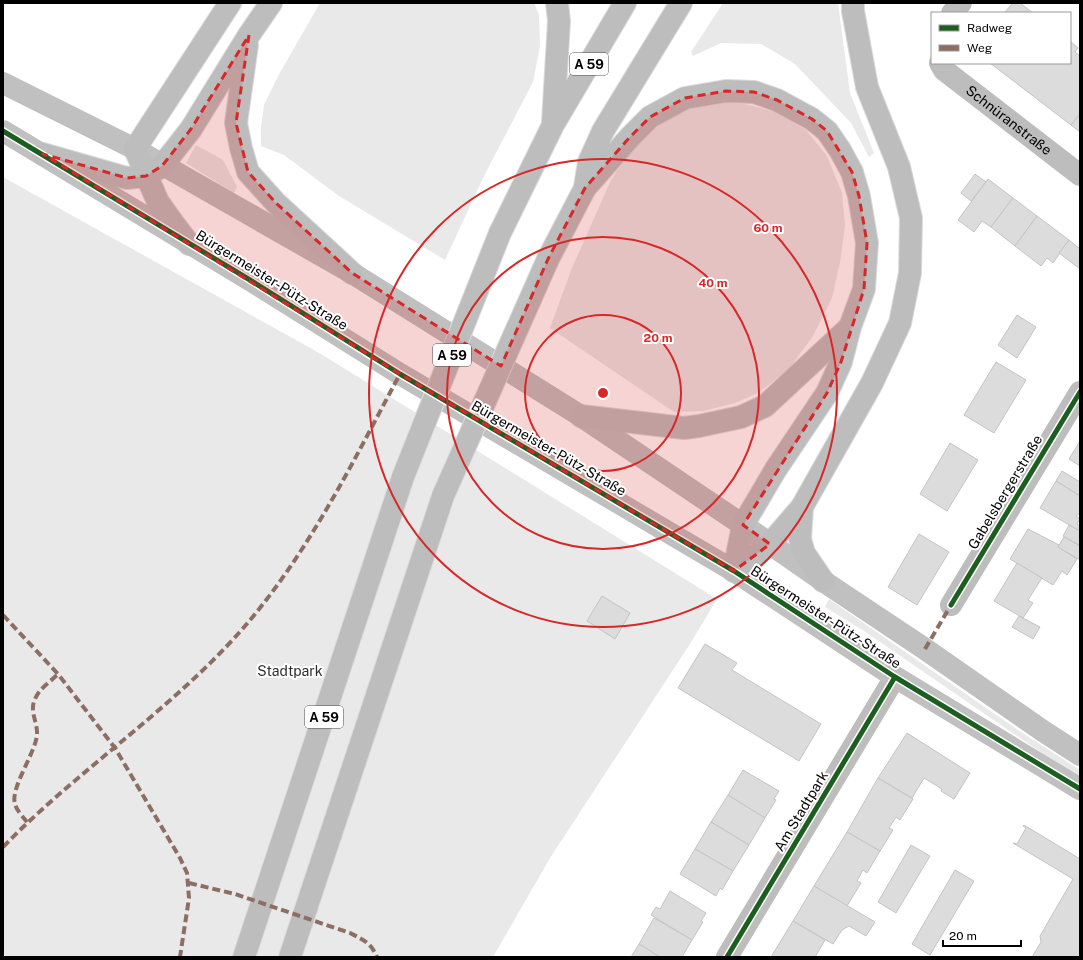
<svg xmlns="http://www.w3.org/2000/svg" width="1083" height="960" viewBox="0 0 1083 960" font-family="'Public Sans',sans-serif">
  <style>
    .green { fill: #e9e9e9 }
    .building { fill: #dcdcdc; stroke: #c4c4c4 }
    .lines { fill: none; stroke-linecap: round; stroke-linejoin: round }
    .motorway-casing { stroke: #dbdbdb; stroke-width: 24 }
    .minor { stroke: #bdbdbd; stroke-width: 22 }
    .secondary { stroke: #c0c0c0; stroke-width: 22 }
    .motorway { stroke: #bdbdbd; stroke-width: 22 }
    .motorway-bridge-casing { stroke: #dbdbdb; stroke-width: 24; stroke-linecap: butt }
    .motorway-bridge { stroke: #bdbdbd; stroke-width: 22 }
    .quiet { stroke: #8d6e63; stroke-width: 4; stroke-dasharray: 8 4; stroke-linecap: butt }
    .cycleway-casing { stroke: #fff; stroke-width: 8 }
    .cycleway { stroke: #1b5e20; stroke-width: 5 }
    .marked { fill: #d62828; fill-opacity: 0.2; stroke: #d62828; stroke-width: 3; stroke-dasharray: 8 5; stroke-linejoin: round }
    .ring { fill: none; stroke: #d62828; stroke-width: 2 }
    .labels { text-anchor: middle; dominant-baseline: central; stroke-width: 4; stroke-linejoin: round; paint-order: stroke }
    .shield { fill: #fff; stroke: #4c4c4c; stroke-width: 1 }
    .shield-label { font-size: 13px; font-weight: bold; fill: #000 }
    .street-label { font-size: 14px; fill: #000; stroke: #fff }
    .park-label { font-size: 14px; fill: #2e2e2e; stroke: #fff }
    .centre { fill: #d62828; stroke: #fff; stroke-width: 2 }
    .ring-label { font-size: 12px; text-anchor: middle; font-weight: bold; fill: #d62828; stroke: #fff; stroke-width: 4; stroke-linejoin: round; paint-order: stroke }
  </style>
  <rect width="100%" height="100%" fill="#fff"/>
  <g class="green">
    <path d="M320,3H534L539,15L540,46L533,82L485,174L445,260L339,196L284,155L261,146V127L264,105L278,76Z"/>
    <path d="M723,3H838L850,93L874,153L869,157L851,123L795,64L761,44L721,43L693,56L691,52Z"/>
    <path d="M715,102L745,104L776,112L806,130L827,156L842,193L845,226L840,262L832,298L813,336L789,369L758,393L735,403L703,411L674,412L550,328L572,268L611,180L633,148L653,130L684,109Z"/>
    <path d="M196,145L223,160L237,187L234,193L186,163Z"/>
    <path d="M3,177L321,354L717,599L690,644L550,858L493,957H3Z"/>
    <path d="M829,599L1015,728L1080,770V777L1052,760L864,631L825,607Z"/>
  </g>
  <g class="building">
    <path d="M1013,3H1020L1033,13H1004Z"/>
    <path d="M1070,41L1078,48L1075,52L1080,56V114L1071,125L990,63H1070Z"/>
    <path d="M1080,114V132L1071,125Z"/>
    <path d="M975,174L986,182L971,201L961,193Z"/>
    <path d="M988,179L1013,198L991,227L982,221L974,232L958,220Z"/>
    <path d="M1013,198L1037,216L1015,246L991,227Z"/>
    <path d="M1037,216L1069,240L1053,263L1047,258L1041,266L1015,246Z"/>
    <path d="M1069,240L1080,249V269L1059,253Z"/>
    <path d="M1017,315L1036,327L1017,358L998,345Z"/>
    <path d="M996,362L1026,380L994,433L964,415Z"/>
    <path d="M1080,441V466L1069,459Z"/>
    <path d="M950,443L978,460L947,511L920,494Z"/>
    <path d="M1062,471L1080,482V496L1056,481Z"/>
    <path d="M1056,481L1080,496V513L1076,516L1080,519L1077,524L1080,526L1078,530L1040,508Z"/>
    <path d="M1069,525L1080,531L1079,545L1063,536Z"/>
    <path d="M1028,529L1059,545L1058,547L1077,559L1067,575L1062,571L1053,585L1010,559Z"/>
    <path d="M919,534L949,552L917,605L888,587Z"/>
    <path d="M1064,537L1080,546V560L1058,547Z"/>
    <path d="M1017,563L1042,578L1028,600L1033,603L1023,618L994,601Z"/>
    <path d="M602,596L630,613L615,639L587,621Z"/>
    <path d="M1019,616L1040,627L1033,639L1012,627Z"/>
    <path d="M705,644L737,663L732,670L821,724L799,761L678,688Z"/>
    <path d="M907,733L970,773L954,799L941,791L942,789L924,778L912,798L878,778Z"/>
    <path d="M743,770L779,791L774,799L776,800L765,818L728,795Z"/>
    <path d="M878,778L913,799L900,820L896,817L889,828L893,830L880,851L847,832Z"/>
    <path d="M728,795L765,818L749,845L711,822Z"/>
    <path d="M711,822L749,845L733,871L695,849Z"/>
    <path d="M1024,825L1080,859V957H1032L1041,942L1040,936L1073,879L1013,843L1017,844L1026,828L1023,826Z"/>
    <path d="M847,832L880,851L867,873L863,870L857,881L861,883L847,906L814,886Z"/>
    <path d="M911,845L930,856L896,913L878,902Z"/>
    <path d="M695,849L733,871L722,890L720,888L716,896L680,874Z"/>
    <path d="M955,870L974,881L930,955L912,944Z"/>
    <path d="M814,886L875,922L866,936L849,926L842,930L833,944L793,921Z"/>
    <path d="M670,891L706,913L701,921L703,922L692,940L651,915L656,907L660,909Z"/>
    <path d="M654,918L692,940L682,957H660L639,944Z"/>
    <path d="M793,921L825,940L815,957H771Z"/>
    <path d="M639,944L660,957H631Z"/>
  </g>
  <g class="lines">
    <defs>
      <g id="motorway">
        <path d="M247,45L236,123L241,148L248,172L276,203L352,273"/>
        <path d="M553,122L559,21L557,3"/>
        <path d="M43,154L127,178L146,176L162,166L191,129L249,35L271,3"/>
        <path d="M585,187L589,162L603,131L681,3"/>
        <path d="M500,233L553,125L625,3"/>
        <path d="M189,244L173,223L158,202L135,149L230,3"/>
        <path d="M548,259L585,188L630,137L650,117L685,98L726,91L754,92L777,100L812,119L827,131L840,150L852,172L859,196L867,243L864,289L850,327L841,362L827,393L776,469L743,525L734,571"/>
        <path d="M581,416L684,428L699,426L741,417L765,406L850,327"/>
        <path d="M802,507L800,539L804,553L823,581"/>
        <path d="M734,571L770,544L802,507L872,383L900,323L910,273L911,218L899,167L867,87L853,11V3"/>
        <path d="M244,957L403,477"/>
        <path d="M290,957L443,496"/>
      </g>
    </defs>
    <use href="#motorway" class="motorway-casing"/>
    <g class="minor">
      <path d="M952,13L961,3"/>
      <path id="s1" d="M940,63L944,70L1080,175"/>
      <path d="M951,605L1080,392"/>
      <path d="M727,957L895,677"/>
    </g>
    <g class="secondary">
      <path d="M3,83L135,149L352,273L581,416L743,525L829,585L925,649L1043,731L1080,755"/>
      <path d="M3,131L250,280L400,374L734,571L895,677L1080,789"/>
    </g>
    <use href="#motorway" class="motorway"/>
    <defs>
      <g id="motorway-bridge">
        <path d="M403,477L500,233"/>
        <path d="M443,496L548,259"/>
      </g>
    </defs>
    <use href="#motorway-bridge" class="motorway-bridge-casing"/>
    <use href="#motorway-bridge" class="motorway-bridge"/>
    <g class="quiet">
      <path d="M3,615L58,674L115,748L180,858L187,873L189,898L180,957"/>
      <path d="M925,649L951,605"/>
      <path d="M27,822C23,817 17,811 15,804C10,788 35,754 37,735C38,723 29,711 35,699C39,689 50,682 58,674"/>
      <path d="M3,847C72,776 156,720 225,648C301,569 349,469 400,374"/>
      <path d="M189,883L235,894L350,933C364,940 371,943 377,957"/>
    </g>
    <defs>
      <g id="cycleway">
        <path d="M3,131L250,280L400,374L734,571L895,677L1080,789"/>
        <path d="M951,605L1080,392"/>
        <path d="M727,957L895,677"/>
      </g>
    </defs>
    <use href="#cycleway" class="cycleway-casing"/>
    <use href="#cycleway" class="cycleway"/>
  </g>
  <path class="marked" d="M249,35L236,123L248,172L276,203L352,273L501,366L548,259L585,188L630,137L650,117L685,98L726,91L754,92L777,100L812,119L827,131L852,172L859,196L867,243L864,289L841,362L827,393L743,525L770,544L734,571L400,374L43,154L127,178L146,176L162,166L191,129Z"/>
  <g class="ring">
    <circle cx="603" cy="393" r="78"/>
    <circle cx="603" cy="393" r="156"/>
    <circle cx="603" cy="393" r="234"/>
  </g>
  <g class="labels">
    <g class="shield">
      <rect x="570" y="53" width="38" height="22" rx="3"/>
      <rect x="433" y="344" width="38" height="22" rx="3"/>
      <rect x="305" y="706" width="38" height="22" rx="3"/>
    </g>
    <g class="shield-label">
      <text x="589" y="64">A 59</text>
      <text x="452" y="355">A 59</text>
      <text x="324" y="717">A 59</text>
    </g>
    <g class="street-label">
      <text stroke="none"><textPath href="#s1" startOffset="90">Schnüranstraße</textPath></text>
      <text transform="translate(272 280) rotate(32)">Bürgermeister-Pütz-Straße</text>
      <text transform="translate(549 448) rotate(30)">Bürgermeister-Pütz-Straße</text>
      <text transform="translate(1005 492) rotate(-59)">Gabelsbergerstraße</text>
      <text transform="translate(826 617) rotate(33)">Bürgermeister-Pütz-Straße</text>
      <text transform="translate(801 811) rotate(-59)">Am Stadtpark</text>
    </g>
    <g class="park-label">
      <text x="290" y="671">Stadtpark</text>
    </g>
  </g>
  <circle cx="603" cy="393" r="6" class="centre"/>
  <g class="ring-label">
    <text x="768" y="232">60 m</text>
    <text x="713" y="287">40 m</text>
    <text x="658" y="342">20 m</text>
  </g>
  <rect width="1083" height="960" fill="none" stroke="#000000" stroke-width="8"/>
  <rect x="931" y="12" width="140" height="52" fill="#ffffff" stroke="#999999"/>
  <rect x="939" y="25" width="20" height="6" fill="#1b5e20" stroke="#999999"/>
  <text x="967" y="32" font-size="12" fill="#000000">Radweg</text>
  <rect x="939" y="45" width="20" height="6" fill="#8d6e63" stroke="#999999"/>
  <text x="967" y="52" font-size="12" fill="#000000">Weg</text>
  <path d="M943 940v6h78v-6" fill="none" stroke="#000000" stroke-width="2"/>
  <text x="949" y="940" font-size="12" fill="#000000" stroke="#ffffff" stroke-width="3" paint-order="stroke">20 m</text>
</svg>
